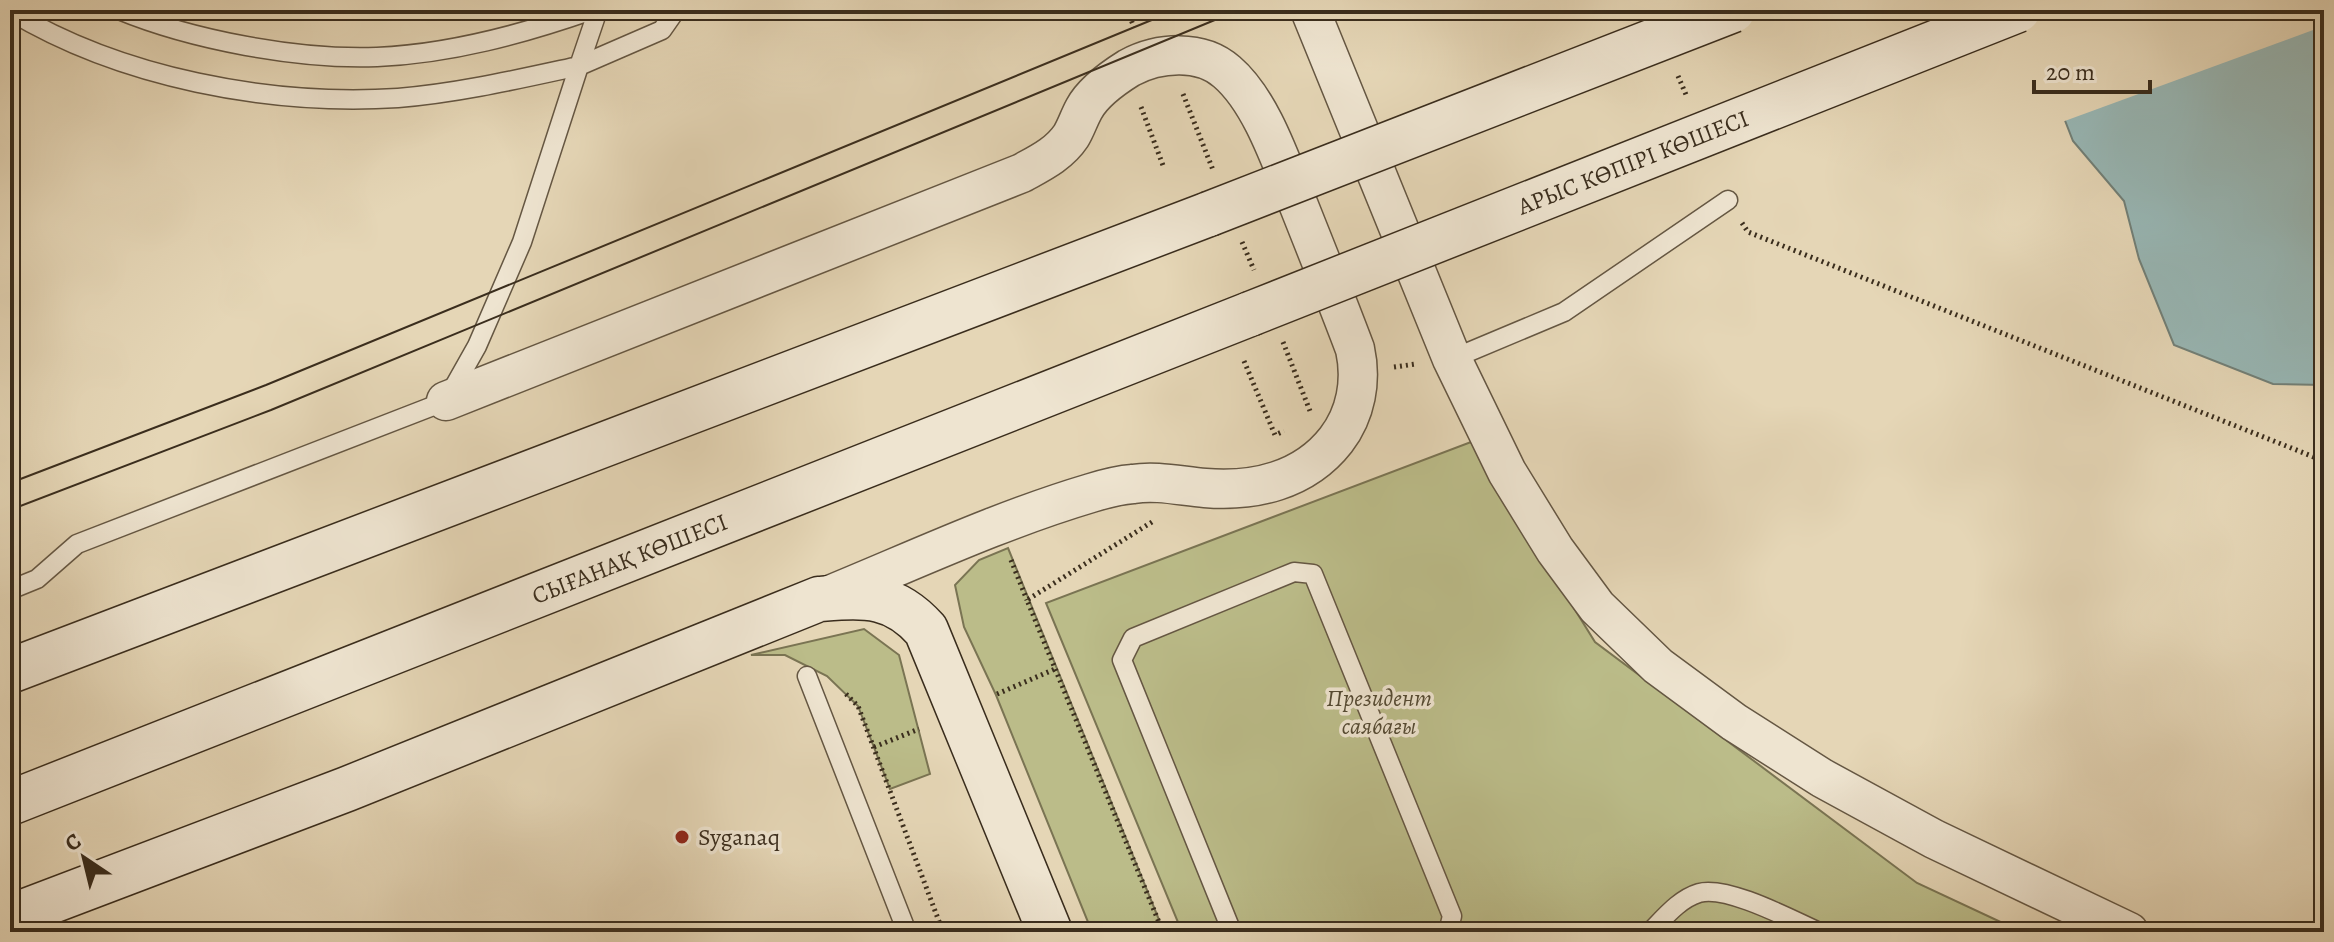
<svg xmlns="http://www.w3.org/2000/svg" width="2334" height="942" viewBox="0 0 2334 942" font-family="Alegreya,serif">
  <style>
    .green { fill: #bbbc89; stroke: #7a7453; stroke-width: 2 }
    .water { fill: #98b7b5; stroke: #728078; stroke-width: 2 }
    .pier { fill: #e5d6b6 }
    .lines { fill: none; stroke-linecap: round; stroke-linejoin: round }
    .lane-casing { stroke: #655743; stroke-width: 21 }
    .street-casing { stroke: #655743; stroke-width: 41 }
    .secondary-casing { stroke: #3a2d1d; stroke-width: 47 }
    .path { stroke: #3a2d1d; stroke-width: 5; stroke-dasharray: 2 4; stroke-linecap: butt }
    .lane { stroke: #eee4d0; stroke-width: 18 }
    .street { stroke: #eee4d0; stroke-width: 38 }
    .secondary { stroke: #eee4d0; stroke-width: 44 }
    .tram { stroke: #3a2d1d; stroke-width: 2 }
    .secondary-bridge-casing { stroke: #3a2d1d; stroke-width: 47; stroke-linecap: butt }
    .secondary-bridge { stroke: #eee4d0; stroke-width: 44 }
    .poi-dot { fill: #8f2418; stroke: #eee4d0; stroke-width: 3 }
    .labels { text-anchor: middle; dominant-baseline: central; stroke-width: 7; stroke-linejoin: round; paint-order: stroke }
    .street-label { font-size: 24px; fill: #3a2d1d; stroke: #eee4d0 }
    .park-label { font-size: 24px; font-style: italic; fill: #544a33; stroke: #eee4d0 }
    .poi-label { font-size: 24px; fill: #3a2d1d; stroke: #eee4d0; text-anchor: start }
  </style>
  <rect width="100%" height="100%" fill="#e5d6b6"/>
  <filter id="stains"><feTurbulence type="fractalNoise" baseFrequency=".0025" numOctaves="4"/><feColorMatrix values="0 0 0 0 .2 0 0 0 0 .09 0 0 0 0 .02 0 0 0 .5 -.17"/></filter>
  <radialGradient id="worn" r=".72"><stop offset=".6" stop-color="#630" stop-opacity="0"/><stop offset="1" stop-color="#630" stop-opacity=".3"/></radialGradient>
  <g class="green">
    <path d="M1471,442L1595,642L1917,883L2022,932H1182L1046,603Z"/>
    <path d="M1008,548L1164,932H1092L996,695L964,627L955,585L979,560Z"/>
    <path d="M864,629L899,655L930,774L890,789L858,706L827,676L785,655H751Z"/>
  </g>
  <path class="water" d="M2022,10H2324V385L2273,384L2174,345L2139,259L2124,201L2073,141Z"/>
  <path class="pier" d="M2018,10H2324V26L2062,122Z"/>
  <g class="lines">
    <defs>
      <g id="lane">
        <path d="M119,10C192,40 298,60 377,57C450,54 523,34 592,10"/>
        <path d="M10,11C121,78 269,106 398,98C459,93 519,79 579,66L598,10"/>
        <path d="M1452,359L1564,312L1728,200"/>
        <path d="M10,590L37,579L77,544L446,401L477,346L522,242L579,66L662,30L676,10"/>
        <path d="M807,676L907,932"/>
        <path d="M1232,932L1122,660L1133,638L1294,572L1313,574L1452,916L1448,932"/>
        <path d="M1650,932C1664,918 1679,899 1699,893C1727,885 1792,920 1819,932"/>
      </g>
      <g id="street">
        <path d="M1310,10L1452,359L1507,472L1555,550L1597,607L1658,666L1734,722L1822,778L1934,839L2129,932"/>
        <path d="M446,401L1022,173C1040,163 1059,154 1071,136C1076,128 1079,118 1084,109C1093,92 1113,78 1129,68C1159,52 1201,49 1227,72C1262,102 1282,165 1299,206C1318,254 1337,301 1355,349C1362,381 1356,414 1336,440C1304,481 1254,492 1205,488C1181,486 1156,480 1133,484C1119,485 1104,489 1091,493C1000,520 913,561 825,597"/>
      </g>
      <g id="secondary">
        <path d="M10,671L1209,214"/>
        <path id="s1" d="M10,803L1250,314"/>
        <path d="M10,917L347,789L819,599C865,596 893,593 926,630L1050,932"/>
      </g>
    </defs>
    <use href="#lane" class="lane-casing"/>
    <use href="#street" class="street-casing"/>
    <use href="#secondary" class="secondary-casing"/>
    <g class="path">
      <path d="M1127,10L1134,27"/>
      <path d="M1678,76L1687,97"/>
      <path d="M1183,94L1213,170"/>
      <path d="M1141,107L1164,168"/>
      <path d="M1742,223L1748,232L2324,461"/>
      <path d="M1242,242L1254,270"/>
      <path d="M1283,342L1310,411"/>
      <path d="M1244,361L1275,435L1284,431"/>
      <path d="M1394,367L1416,364"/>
      <path d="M10,392L11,395"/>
      <path d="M1152,522L1027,600L1163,932"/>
      <path d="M1011,560L1027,600"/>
      <path d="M846,694L858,706L943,932"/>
      <path d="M997,694L1055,669"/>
      <path d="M874,747L919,729"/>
    </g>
    <use href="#lane" class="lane"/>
    <use href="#street" class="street"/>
    <use href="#secondary" class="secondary"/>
    <g class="tram">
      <path d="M10,483L266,385L1176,10"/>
      <path d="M10,510L271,410L1239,10"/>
    </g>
    <defs>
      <g id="secondary-bridge">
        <path d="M1209,214L1733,10"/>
        <path id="s2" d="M1250,314L2018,10"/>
      </g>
    </defs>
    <use href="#secondary-bridge" class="secondary-bridge-casing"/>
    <use href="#secondary-bridge" class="secondary-bridge"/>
  </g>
  <circle class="poi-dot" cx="682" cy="837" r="8"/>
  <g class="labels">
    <g class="street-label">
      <text stroke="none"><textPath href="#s2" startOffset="412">АРЫС КӨПІРІ КӨШЕСІ</textPath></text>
      <text stroke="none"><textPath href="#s1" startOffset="666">СЫҒАНАҚ КӨШЕСІ</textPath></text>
    </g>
    <g class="park-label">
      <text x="1379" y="698">Президент<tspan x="1379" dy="28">саябағы</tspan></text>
    </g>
    <g class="poi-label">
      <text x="698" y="837">Syganaq</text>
    </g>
  </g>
  <rect width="2334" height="942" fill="none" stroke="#e5d6b6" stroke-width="40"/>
  <rect x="12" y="12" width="2310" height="918" fill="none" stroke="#3a2d1d" stroke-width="4"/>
  <rect x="20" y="20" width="2294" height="902" fill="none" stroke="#3a2d1d" stroke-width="2"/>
  <g transform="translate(84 858) rotate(325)" stroke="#eee4d0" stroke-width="6" paint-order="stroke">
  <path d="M0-6L14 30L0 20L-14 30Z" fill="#3a2d1d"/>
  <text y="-12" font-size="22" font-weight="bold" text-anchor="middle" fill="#3a2d1d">С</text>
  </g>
  <path d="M2034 80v12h116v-12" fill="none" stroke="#3a2d1d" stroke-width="4"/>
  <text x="2046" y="80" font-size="24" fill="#3a2d1d" stroke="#eee4d0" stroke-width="6" paint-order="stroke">20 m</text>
  <rect width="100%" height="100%" filter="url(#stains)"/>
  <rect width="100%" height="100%" fill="url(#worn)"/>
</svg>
